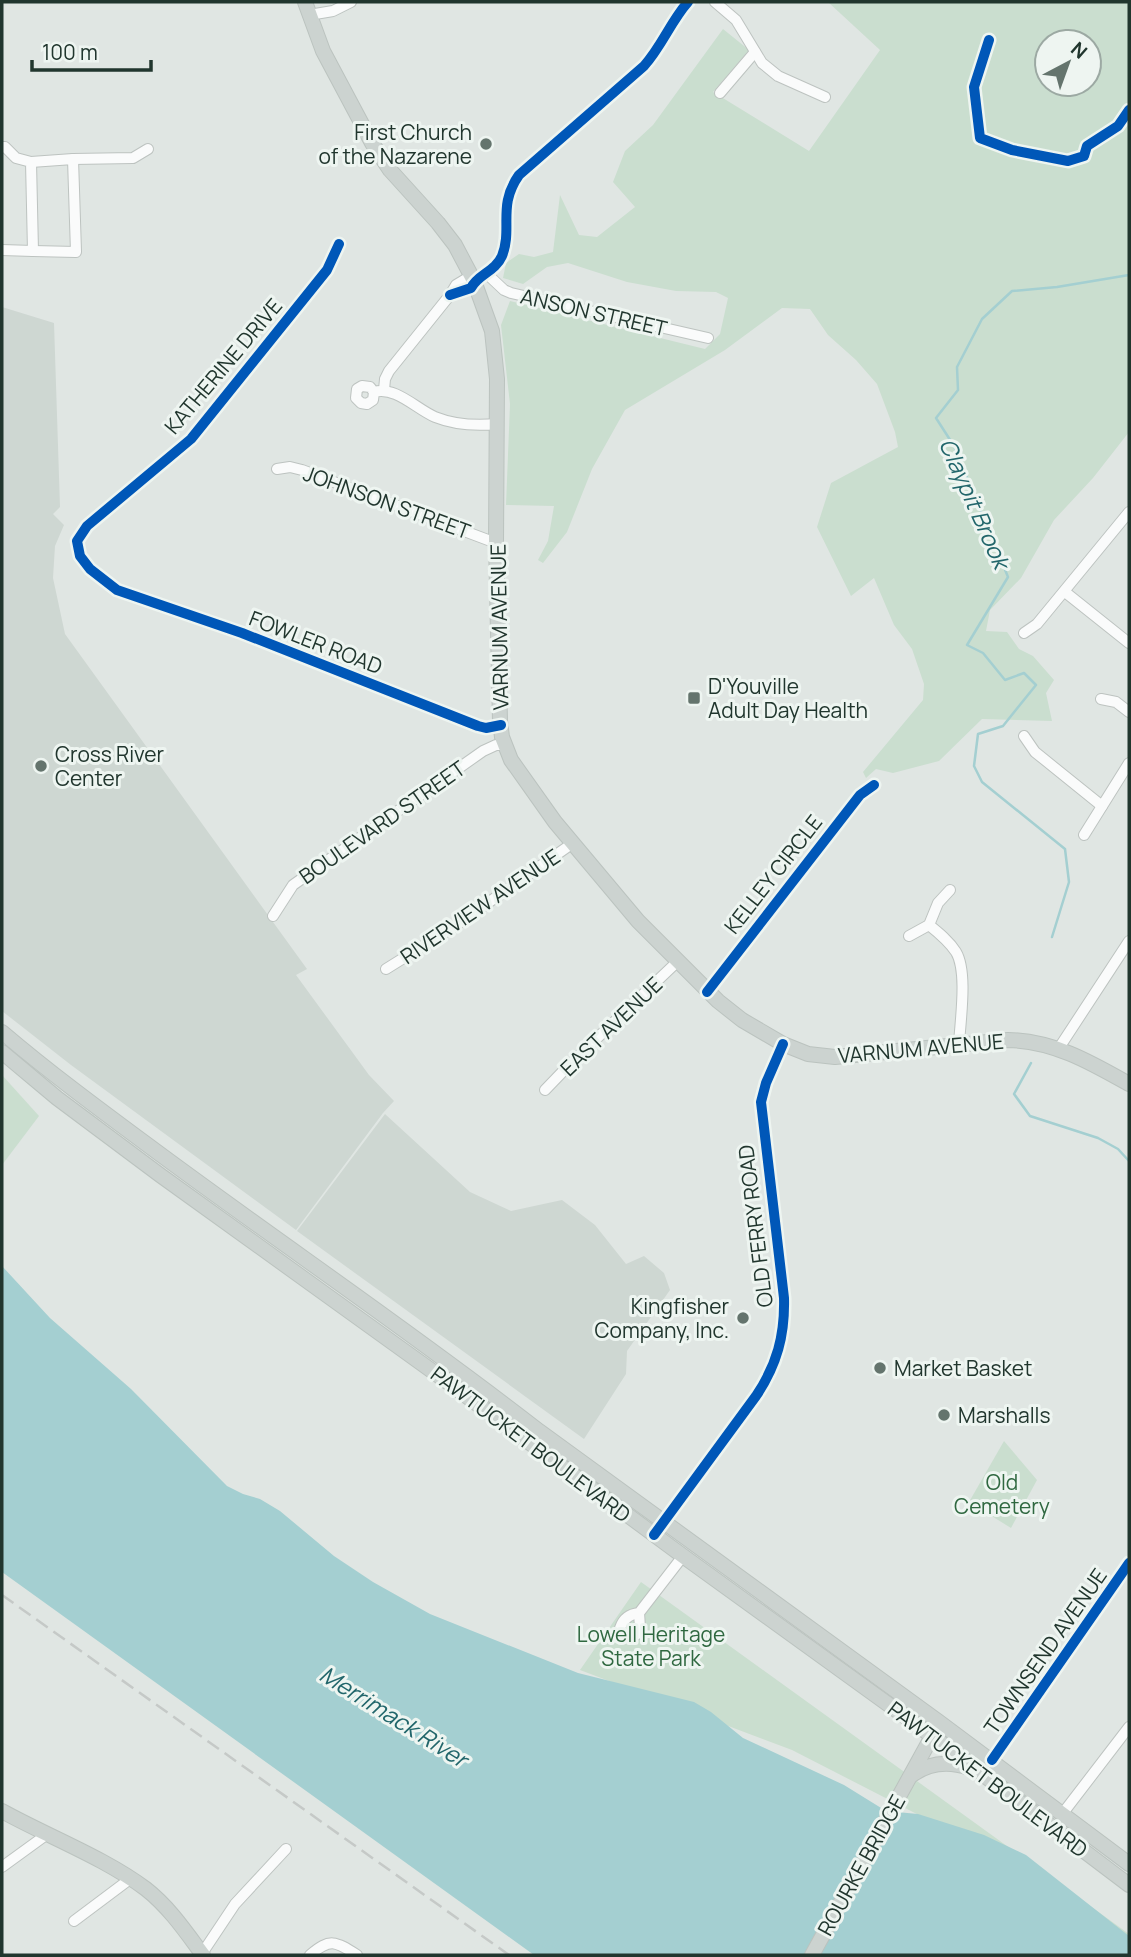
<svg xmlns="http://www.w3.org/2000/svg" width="1131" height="1957" viewBox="0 0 1131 1957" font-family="Manrope,sans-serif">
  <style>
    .built { fill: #ced7d2 }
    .green { fill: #cadecf; fill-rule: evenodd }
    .water { fill: #a4cfd1 }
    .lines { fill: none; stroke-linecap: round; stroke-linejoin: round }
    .stream { stroke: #a4cfd1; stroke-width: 2.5 }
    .minor-casing { stroke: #bdc3c0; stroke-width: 12 }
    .major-casing { stroke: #bbc3bf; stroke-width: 16 }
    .minor { stroke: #fafbfb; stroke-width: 10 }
    .major { stroke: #ccd3d0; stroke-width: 14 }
    .rail { stroke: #c5c9c7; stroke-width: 2.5; stroke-dasharray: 14 7; stroke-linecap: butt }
    .cycleway-casing { stroke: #eef5f1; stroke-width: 15 }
    .cycleway { stroke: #0057b8; stroke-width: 10 }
    .poi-dot { fill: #64746d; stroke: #eef5f1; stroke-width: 2.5 }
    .labels { text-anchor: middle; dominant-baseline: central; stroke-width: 6; stroke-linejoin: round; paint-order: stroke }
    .poi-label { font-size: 21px; fill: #21362e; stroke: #eef5f1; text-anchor: start }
    .street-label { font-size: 21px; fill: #21362e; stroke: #eef5f1 }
    .park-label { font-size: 21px; fill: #2f6840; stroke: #eef5f1 }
    .water-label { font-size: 23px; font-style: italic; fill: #22666b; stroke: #eef5f1 }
  </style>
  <rect width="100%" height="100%" fill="#e0e6e3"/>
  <g class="built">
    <path d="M2,307L54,323L60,507L53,514L64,525L55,546L53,578L65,634L307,969L296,975L369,1075L394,1101L383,1113L296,1230L71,1065L2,1011Z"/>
    <path d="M385,1114L470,1192L511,1211L562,1200L595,1225L626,1264L644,1256L664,1273L670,1290L627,1351L626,1374L584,1439L297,1231Z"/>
  </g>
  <g class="green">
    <path d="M828,2H1129V432L1093,478L1054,520L1021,578L990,610L986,631L1007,632L1019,649L1033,656L1054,680L1046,693L1052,721L982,719L939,761L893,773L876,769L866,778L863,772L923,700L924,684L912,649L894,625L874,578L851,596L817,527L831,483L898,447L895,432L877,384L856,360L828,335L810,309L782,308L725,350L625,410L592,469L567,532L543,563L538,560L548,541L554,506L506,505L510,404L501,325L510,301L705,349L720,334L728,298L716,292L676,291L627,282L568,263L547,267L523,284L503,278L506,263L519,254L534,257L553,252L560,195L579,235L597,237L635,207L613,182L625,151L653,125L723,29L749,50L713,92L809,151L880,50ZM1047,42H1089V84H1047Z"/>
    <path d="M2,1075L39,1116L2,1165Z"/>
    <path d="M1004,1441L1037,1480L1011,1528L969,1502Z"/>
    <path d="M641,1582L1129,1934V1953L948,1830L792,1750L580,1670Z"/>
  </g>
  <path class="water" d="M2,1266L50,1318L131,1389L227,1486L243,1494L260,1499L280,1511L334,1556L373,1582L430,1614L578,1673L694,1702L711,1712L743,1738L844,1785L886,1811L918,1814L984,1835L1026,1855L1129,1936V1955H534L2,1572Z"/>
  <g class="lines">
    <g class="stream">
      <path d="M1052,937L1069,882L1065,849L982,782L974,766L978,734L1003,726L1036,685L1024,673L1005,680L983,653L967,645L1008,577L954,446L936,418L958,390L957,367L982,319L1012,291L1057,287L1129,275"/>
      <path d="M1031,1063L1014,1094L1030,1116L1098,1138L1118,1149L1129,1161"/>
    </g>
    <defs>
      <g id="minor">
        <path d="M715,2L736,20L762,63L778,76L825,97"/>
        <path d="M309,15L333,11L351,2"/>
        <path d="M720,93L755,52"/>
        <path d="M2,147H5L16,158L31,162L33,251L2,250"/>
        <path d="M73,159L133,158L148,149"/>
        <path d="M31,162L73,159L76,252L33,251"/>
        <path d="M339,244L327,270L191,439L87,526L77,541L80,556L90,569L117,590L242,633L478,726L486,728L501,725"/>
        <path d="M487,274L504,290L511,293L708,338"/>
        <path d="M450,295L471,288C478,274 495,272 502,256C513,228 497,206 519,175L644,66C662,46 671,21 688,2"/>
        <path d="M384,390L385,379L389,371L450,295L456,285L466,279L474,281"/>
        <path d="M374,392L370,387L362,386L357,389L356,398L361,403L367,404L373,400L374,392C396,386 416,409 435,417C455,425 476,426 497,424"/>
        <path d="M277,469L290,467L302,470L496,543"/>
        <path d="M1065,592L1129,643"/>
        <path d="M1024,633L1037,624L1129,512"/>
        <path d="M1101,699L1116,702L1129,712"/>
        <path d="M1024,736L1035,752L1102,806"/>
        <path d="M1084,835L1129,763"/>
        <path d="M273,916L293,885L483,751L496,745H505"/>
        <path d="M929,925C939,933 949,941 956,952C968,972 960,1022 959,1045"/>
        <path d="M909,936L929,925L938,903L950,890"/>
        <path d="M386,969L455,926L573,843"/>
        <path d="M707,992L860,795L874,785"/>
        <path d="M1059,1048L1129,941"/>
        <path d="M545,1090L571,1063L677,962"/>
        <path d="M659,1527L756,1396C777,1365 785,1335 784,1298L761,1102L766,1083L783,1044"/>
        <path d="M639,1613C629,1614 623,1619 620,1628C623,1635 629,1638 636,1635L640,1627L639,1613L683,1556"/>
        <path d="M992,1760L1129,1563"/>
        <path d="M1063,1813L1129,1727"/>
        <path d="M2,1867L46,1835"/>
        <path d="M74,1921L130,1879"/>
        <path d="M201,1955L235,1904L286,1849"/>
        <path d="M310,1955C330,1938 335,1941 357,1955"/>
      </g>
      <g id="major">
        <path d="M305,2L323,51L372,143L390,170L438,223L455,245L474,281L492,331L497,379L496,543L500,721L502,737L511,760L555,822L638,921L718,1001L742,1020L783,1044L808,1054L835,1057L1008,1040C1054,1041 1090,1062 1129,1084"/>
        <path d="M2,1032C49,1072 99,1109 149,1146C278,1242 412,1332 539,1431L939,1722L1129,1864"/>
        <path d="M2,1052L57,1098L160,1175L446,1381L683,1556L932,1736L1129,1885"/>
        <path d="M912,1775C929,1763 949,1761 969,1768"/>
        <path d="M2,1811C47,1836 105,1858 146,1889C169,1907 186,1932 203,1955"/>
        <path d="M812,1955L936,1729"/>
      </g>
    </defs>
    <use href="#minor" class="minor-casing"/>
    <use href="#major" class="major-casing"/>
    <use href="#minor" class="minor"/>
    <use href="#major" class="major"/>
    <path class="rail" d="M2,1595L509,1955"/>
    <defs>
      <g id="cycleway">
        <path d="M989,40L974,87L980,138L1012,150L1068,161L1084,156L1087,146L1118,126L1129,110"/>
        <path d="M339,244L327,270L191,439L87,526L77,541L80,556L90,569L117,590L242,633L478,726L486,728L501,725"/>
        <path d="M450,295L471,288C478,274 495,272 502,256C513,228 497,206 519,175L644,66C662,46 671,21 688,2"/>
        <path d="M707,992L860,795L874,785"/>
        <path d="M654,1535L756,1396C777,1365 785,1335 784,1298L761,1102L766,1083L783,1044"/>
        <path d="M992,1760L1129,1563"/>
      </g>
    </defs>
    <use href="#cycleway" class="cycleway-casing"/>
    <use href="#cycleway" class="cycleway"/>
  </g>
  <g class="poi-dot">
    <circle cx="486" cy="144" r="7"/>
    <rect x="687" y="691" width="14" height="14" rx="3.5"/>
    <circle cx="41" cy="766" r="7"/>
    <circle cx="743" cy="1318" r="7"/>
    <circle cx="880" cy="1368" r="7"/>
    <circle cx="944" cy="1415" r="7"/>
  </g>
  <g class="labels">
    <g class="poi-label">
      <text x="472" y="132" text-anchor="end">First Church<tspan x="472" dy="24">of the Nazarene</tspan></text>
      <text x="708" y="686">D'Youville<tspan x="708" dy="24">Adult Day Health</tspan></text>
      <text x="55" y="754">Cross River<tspan x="55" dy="24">Center</tspan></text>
      <text x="729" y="1306" text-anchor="end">Kingfisher<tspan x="729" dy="24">Company, Inc.</tspan></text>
      <text x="894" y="1368">Market Basket</text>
      <text x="958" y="1415">Marshalls</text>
    </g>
    <g class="street-label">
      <text transform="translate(594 312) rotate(13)">ANSON STREET</text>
      <text transform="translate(223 366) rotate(-50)">KATHERINE DRIVE</text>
      <text transform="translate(387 502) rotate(20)">JOHNSON STREET</text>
      <text transform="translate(499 627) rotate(-91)">VARNUM AVENUE</text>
      <text transform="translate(316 642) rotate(21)">FOWLER ROAD</text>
      <text transform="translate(382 822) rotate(-35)">BOULEVARD STREET</text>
      <text transform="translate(773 874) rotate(-52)">KELLEY CIRCLE</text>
      <text transform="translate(480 906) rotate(-34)">RIVERVIEW AVENUE</text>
      <text transform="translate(611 1026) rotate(-44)">EAST AVENUE</text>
      <text transform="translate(921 1048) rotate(-5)">VARNUM AVENUE</text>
      <text transform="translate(755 1226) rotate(-97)">OLD FERRY ROAD</text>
      <text transform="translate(531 1444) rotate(37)">PAWTUCKET BOULEVARD</text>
      <text transform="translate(1045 1651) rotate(-55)">TOWNSEND AVENUE</text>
      <text transform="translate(988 1779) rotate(37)">PAWTUCKET BOULEVARD</text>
      <text transform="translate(861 1865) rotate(-61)">ROURKE BRIDGE</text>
    </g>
    <g class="park-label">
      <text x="1002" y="1482">Old<tspan x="1002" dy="24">Cemetery</tspan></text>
      <text x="651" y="1634">Lowell Heritage<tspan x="651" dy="24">State Park</tspan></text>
    </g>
    <g class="water-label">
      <text transform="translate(975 503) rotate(66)">Claypit Brook</text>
      <text transform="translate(394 1716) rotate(32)">Merrimack River</text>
    </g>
  </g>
  <rect width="1131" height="1957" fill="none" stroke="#21362e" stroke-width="7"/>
  <g transform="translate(1068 63) rotate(41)"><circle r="33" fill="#eef5f1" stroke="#9ca9a3" stroke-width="2"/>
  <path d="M0-5L12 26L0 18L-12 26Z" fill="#64746d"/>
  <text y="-10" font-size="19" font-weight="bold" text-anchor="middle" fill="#21362e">N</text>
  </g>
  <path d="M32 60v10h119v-10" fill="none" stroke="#21362e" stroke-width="3.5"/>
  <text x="42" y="60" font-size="21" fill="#21362e" stroke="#eef5f1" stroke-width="5" paint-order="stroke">100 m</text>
</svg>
